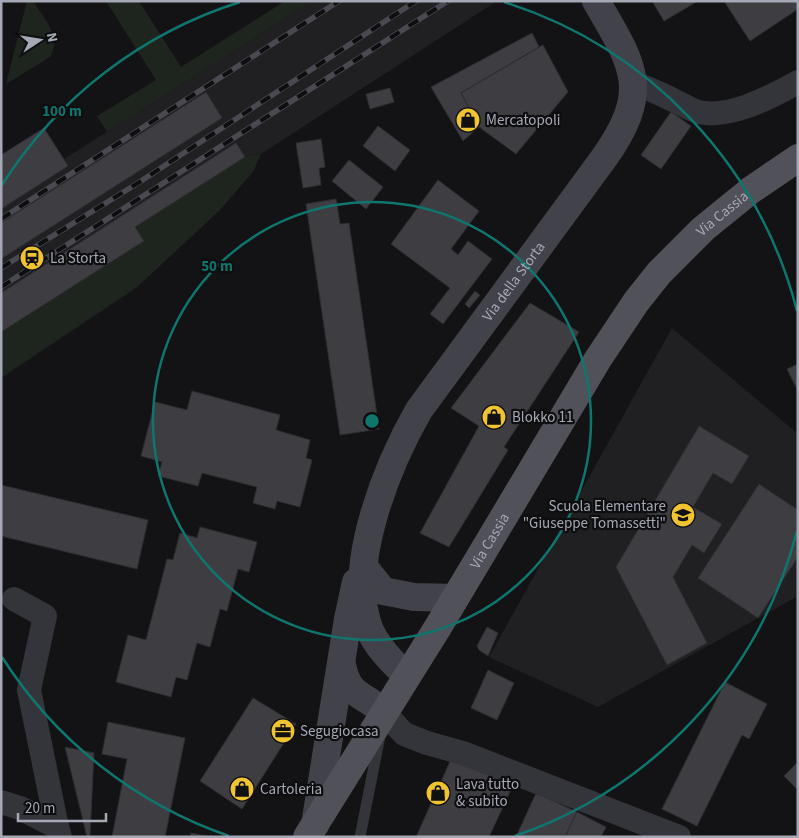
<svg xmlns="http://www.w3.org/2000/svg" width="799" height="838" viewBox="0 0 799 838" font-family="'Source Sans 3',sans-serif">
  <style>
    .built { fill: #201f22 }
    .green { fill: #1e251f }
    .building { fill: #3e3d42; stroke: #2e2d31 }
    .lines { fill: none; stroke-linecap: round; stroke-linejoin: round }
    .service { stroke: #34353a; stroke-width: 11 }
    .minor { stroke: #34353a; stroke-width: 24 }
    .secondary { stroke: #42434a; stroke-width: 28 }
    .primary { stroke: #505159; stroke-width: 28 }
    .rail-casing { stroke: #494a51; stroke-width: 5.5 }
    .rail { stroke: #0e0e10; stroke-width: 4; stroke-dasharray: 11; stroke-linecap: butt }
    .ring { fill: none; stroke: #0f766e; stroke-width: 2.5 }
    .labels { text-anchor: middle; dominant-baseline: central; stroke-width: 4.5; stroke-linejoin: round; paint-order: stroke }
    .poi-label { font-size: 15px; fill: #a5a8b5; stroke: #0e0e10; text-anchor: start }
    .street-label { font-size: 15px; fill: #a5a8b5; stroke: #0e0e10 }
    .centre { fill: #0f766e; stroke: #0e0e10; stroke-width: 2.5 }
    .ring-label { font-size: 15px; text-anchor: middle; font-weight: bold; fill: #0f766e; stroke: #0e0e10; stroke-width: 4.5; stroke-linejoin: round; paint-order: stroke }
  </style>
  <rect width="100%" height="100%" fill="#131315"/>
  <g class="built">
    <path d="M313,1H497L261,154L244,157L135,227L144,241L1,332V155L44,128L64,159Z"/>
    <path d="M672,328L798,434V596L598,707L489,657Z"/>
  </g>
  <g class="green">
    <path d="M27,1H33C43,17 63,38 50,57L6,84Z"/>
    <path d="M106,1H139L181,67L285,1H313L107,132L97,116L156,80Z"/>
    <path d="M261,154L253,172L219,211L136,288L1,378V332L144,241L135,227L244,157Z"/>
  </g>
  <g class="building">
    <path d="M652,1H698L664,21Z"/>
    <path d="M724,1H798V9L750,41Z"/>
    <path d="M532,33L539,47L461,93L479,127L463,141L431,87Z"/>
    <path d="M543,45L568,92L516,154L479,127L461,93Z"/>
    <path d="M390,88L394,102L370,109L366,94Z"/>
    <path d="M206,92L222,118L1,259V223Z"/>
    <path d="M671,112L691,126L661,169L641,155Z"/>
    <path d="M378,126L410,150L395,171L363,146Z"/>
    <path d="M44,128L68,166L1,209V155Z"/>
    <path d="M321,139L325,167L319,168L321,185L303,188L296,143Z"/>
    <path d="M236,143L245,157L135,227L144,241L1,332V293Z"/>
    <path d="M349,160L383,187L366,209L332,181Z"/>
    <path d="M438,180L479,211L451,249L458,255L468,241L492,259L443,324L430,314L450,288L391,244Z"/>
    <path d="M336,199L340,224L349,223L379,429L340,435L306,204Z"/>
    <path d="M475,291L480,295L469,308L465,304Z"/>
    <path d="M530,303L579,332L504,447L508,450L449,547L420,533L479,426L451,408Z"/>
    <path d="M798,364V391L787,369Z"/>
    <path d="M192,391L280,415L276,430L310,440L306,458L312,460L300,507L277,501L275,509L253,503L257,487L202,473L198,486L158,476L162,462L141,456L155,402L187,410Z"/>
    <path d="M699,426L749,456L732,484L713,473L693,507L722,524L704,553L692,545L673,577L707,643L667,665L616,567Z"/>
    <path d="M759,484L798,510V557L758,618L698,578Z"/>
    <path d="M1,485L148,520L137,569L1,536Z"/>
    <path d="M200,527L257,542L249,572L238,569L227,611L220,609L210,647L197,643L187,680L176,677L171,697L116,682L128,635L146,640L167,559L173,560L180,533L197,538Z"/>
    <path d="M487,627L498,633L488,656L479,650L477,646Z"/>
    <path d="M488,670L514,683L497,720L471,708Z"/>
    <path d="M725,682L767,704L749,739L742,735L697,826L662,809Z"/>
    <path d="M253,698L296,724L242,809L200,781Z"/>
    <path d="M108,722L185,738L165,837H112L127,759L102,754Z"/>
    <path d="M65,747L94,753L90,837H87Z"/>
    <path d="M453,755L514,783L489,837H416Z"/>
    <path d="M798,762V790L784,776Z"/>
    <path d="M536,793L577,812L565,837H516Z"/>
    <path d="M577,812L606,827L601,837H565Z"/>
    <path d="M191,833L211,837H190Z"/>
  </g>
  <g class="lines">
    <path class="service" d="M360,837L380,736"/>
    <g class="minor">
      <path d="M634,84C654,89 672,100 691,109C721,124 771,97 798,82"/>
      <path d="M14,599L45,616L29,690L57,827"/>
      <path d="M384,712L404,734L427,743L463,753L679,837"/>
      <path d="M1,802L20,808L57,827L60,837"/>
    </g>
    <g class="secondary">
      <path d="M364,567L383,591L414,597L455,598"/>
      <path d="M342,665C349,698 361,692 384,712"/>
      <path id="s1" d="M407,675C393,664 375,644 369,628C346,565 388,464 419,410L604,158C652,90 634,66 596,1"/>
      <path d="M315,825L348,619L356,582"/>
    </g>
    <path class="primary" id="s2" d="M307,837L438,627L598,359L636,302L659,273L703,229L751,190L798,158"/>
    <defs>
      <g id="rail">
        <path d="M1,219L339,1"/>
        <path d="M1,268L138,183L416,1"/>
        <path d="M1,287L448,1"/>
      </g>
    </defs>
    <use href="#rail" class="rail-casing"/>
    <use href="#rail" class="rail"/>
  </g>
  <g class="ring">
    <circle cx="372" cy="421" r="219"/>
    <path d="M797 531A439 439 0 0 1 515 836M229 836A439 439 0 0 1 2 657M2 185A439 439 0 0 1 240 2M504 2A439 439 0 0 1 797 311"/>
  </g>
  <defs>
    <symbol id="shop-disc" viewBox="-11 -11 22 22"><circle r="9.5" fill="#f0c431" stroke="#0e0e10"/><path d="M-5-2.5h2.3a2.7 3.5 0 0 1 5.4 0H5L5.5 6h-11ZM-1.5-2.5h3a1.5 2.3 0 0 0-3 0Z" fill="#111"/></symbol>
    <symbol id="station-disc" viewBox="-11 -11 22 22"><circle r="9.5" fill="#f0c431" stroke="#0e0e10"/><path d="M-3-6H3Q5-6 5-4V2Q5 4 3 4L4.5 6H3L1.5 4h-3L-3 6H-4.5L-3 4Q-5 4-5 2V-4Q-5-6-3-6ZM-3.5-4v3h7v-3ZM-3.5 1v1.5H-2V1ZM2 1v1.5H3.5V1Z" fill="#111"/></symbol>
    <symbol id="school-disc" viewBox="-11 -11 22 22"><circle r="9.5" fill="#f0c431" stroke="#0e0e10"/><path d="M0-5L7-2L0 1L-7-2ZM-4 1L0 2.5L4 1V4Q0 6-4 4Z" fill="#111"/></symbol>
    <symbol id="office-disc" viewBox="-11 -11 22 22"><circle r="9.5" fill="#f0c431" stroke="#0e0e10"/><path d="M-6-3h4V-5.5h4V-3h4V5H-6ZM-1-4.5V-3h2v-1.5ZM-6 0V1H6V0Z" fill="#111"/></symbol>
  </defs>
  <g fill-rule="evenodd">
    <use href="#shop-disc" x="454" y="106" width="28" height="28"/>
    <use href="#station-disc" x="18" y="244" width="28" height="28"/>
    <use href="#shop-disc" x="480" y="403" width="28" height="28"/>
    <use href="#school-disc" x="669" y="501" width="28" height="28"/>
    <use href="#office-disc" x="269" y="717" width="28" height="28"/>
    <use href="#shop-disc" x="228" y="775" width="28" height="28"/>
    <use href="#shop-disc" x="424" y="779" width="28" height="28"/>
  </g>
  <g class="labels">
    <g class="poi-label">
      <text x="486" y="120">Mercatopoli</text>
      <text x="50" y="258">La Storta</text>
      <text x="512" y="417">Blokko 11</text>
      <text x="666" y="506" text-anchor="end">Scuola Elementare<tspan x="666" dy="17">"Giuseppe Tomassetti"</tspan></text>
      <text x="300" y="731">Segugiocasa</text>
      <text x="456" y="784">Lava tutto<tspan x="456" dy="17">&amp; subito</tspan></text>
      <text x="260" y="789">Cartoleria</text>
    </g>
    <g class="street-label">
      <text stroke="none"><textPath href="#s2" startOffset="752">Via Cassia</textPath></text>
      <text stroke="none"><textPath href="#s1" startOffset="450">Via della Storta</textPath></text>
      <text stroke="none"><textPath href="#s2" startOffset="348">Via Cassia</textPath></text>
    </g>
  </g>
  <circle cx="372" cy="421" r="8" class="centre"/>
  <g class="ring-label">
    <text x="62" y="116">100 m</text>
    <text x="217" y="271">50 m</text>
  </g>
  <rect width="799" height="838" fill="none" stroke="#a5a8b5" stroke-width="5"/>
  <g transform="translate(40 40) rotate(78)" stroke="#0e0e10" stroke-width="4" paint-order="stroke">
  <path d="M0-4L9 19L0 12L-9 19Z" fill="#a5a8b5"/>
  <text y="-8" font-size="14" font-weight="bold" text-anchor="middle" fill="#a5a8b5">N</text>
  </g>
  <path d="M18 813v8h88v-8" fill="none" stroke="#a5a8b5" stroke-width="2.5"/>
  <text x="25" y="813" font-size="15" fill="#a5a8b5" stroke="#0e0e10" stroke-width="4" paint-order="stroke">20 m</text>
</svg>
